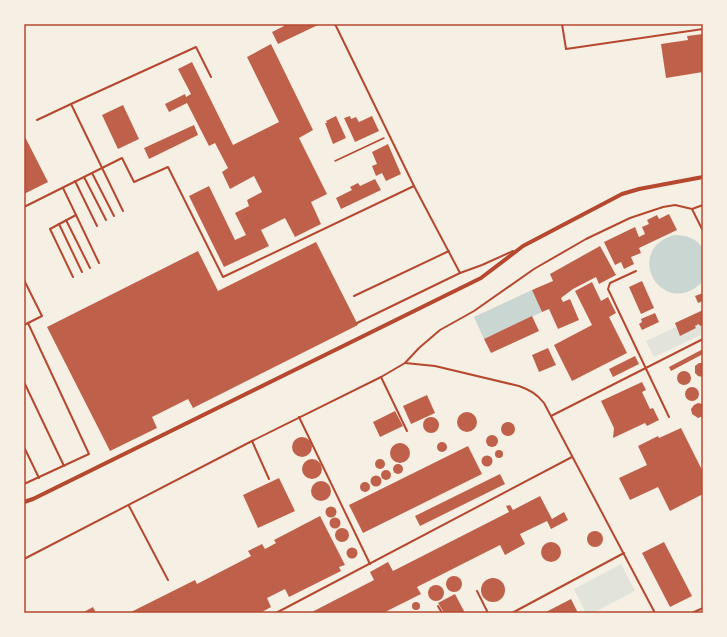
<svg xmlns="http://www.w3.org/2000/svg" width="727" height="637" viewBox="0 0 727 637" font-family="'Noto Sans',sans-serif">
  <style>
    .green { fill: #e2e4dc }
    .water { fill: #c9d6d2 }
    .building { fill: #bf614a }
    .lines { fill: none; stroke-linecap: round; stroke-linejoin: round }
    .path { stroke: #b5482f; stroke-width: 1.5 }
    .service { stroke: #b5482f; stroke-width: 2 }
    .minor { stroke: #b5482f; stroke-width: 4 }
    .neatline { fill: none; stroke: #b5482f; stroke-width: 1.5 }
  </style>
  <rect width="100%" height="100%" fill="#f6efe4"/>
  <g class="green">
    <path d="M699,324L700,326L703,325V334L654,357L646,341L676,327L681,335L696,328L695,326Z"/>
    <path d="M621,564L635,591L593,613H586L574,589Z"/>
  </g>
  <g class="water">
    <path d="M674,235C686,235 697,238 703,249V281C664,322 621,251 674,235Z"/>
    <path d="M532,290L542,312L484,339L474,317Z"/>
  </g>
  <g class="building">
    <path d="M283,24H320L278,44L272,32L284,26Z"/>
    <path d="M703,34V72L666,78L661,44L688,40L687,36Z"/>
    <path d="M271,44L313,130L299,138L327,194L311,202L321,224L295,237L285,218L261,230L269,246L224,267L189,196L209,186L235,240L246,235L235,213L249,206L247,200L262,192L254,176L230,189L222,172L228,168L215,143L209,146L187,103L169,112L165,104L185,94L186,97L191,94L178,69L192,62L233,145L279,122L247,57Z"/>
    <path d="M123,105L139,139L118,149L102,115Z"/>
    <path d="M336,116L346,138L333,144L325,123H327L326,121Z"/>
    <path d="M350,116L351,119L356,117L359,122L372,116L379,131L355,142L344,118Z"/>
    <path d="M194,125L198,135L149,159L144,148Z"/>
    <path d="M24,135L48,182L24,194Z"/>
    <path d="M388,144L401,174L386,181L382,173L376,176L372,166L377,164L372,152Z"/>
    <path d="M375,179L381,190L341,209L336,198L352,190L350,187L358,183L360,186Z"/>
    <path d="M669,214L677,230L639,248L641,253L631,257L634,264L624,269L621,262L615,265L604,242L635,227L639,237L645,234L642,227L649,224L647,220L657,215L659,219Z"/>
    <path d="M316,242L358,325L193,408L188,399L152,417L157,428L110,451L47,327L198,251L218,291Z"/>
    <path d="M600,246L616,275L599,284L596,277L573,289L561,298L563,302L570,299L579,320L558,329L549,309L542,312L532,290L553,281L550,274Z"/>
    <path d="M642,281L654,308L641,314L629,287Z"/>
    <path d="M592,282L601,301L608,297L616,313L609,317L627,353L572,381L554,345L592,325L575,291Z"/>
    <path d="M703,293V301L698,303L695,296Z"/>
    <path d="M703,310V325L700,326L699,324L695,326L696,328L680,336L675,323Z"/>
    <path d="M655,313L659,322L642,330L639,324L642,322L641,319Z"/>
    <path d="M532,316L539,331L491,353L484,339Z"/>
    <path d="M548,348L556,365L539,372L532,355Z"/>
    <path d="M703,349V354L671,371L669,367Z"/>
    <path d="M635,356L639,364L613,377L609,369Z"/>
    <path d="M699,363H703V377L698,376L695,373V366Z"/>
    <circle cx="684" cy="378" r="7"/>
    <path d="M642,382L646,390L642,392L650,409L653,408L659,420L647,426L645,423L613,438L614,428L601,401Z"/>
    <circle cx="692" cy="394" r="7"/>
    <path d="M427,395L435,413L411,424L403,406Z"/>
    <path d="M698,403L703,404V416L698,418L692,414L691,409L694,405Z"/>
    <path d="M395,411L403,426L380,437L373,422Z"/>
    <circle cx="467" cy="422" r="10"/>
    <circle cx="431" cy="425" r="8"/>
    <circle cx="508" cy="429" r="7"/>
    <path d="M681,428L703,472V494L670,511L658,487L630,500L619,478L647,465L638,446L658,436L659,438Z"/>
    <circle cx="492" cy="441" r="6"/>
    <circle cx="302" cy="447" r="10"/>
    <circle cx="442" cy="447" r="5"/>
    <circle cx="400" cy="453" r="10"/>
    <path d="M468,446L482,474L363,533L349,505Z"/>
    <circle cx="499" cy="454" r="4"/>
    <circle cx="487" cy="461" r="5.5"/>
    <circle cx="380" cy="464" r="5"/>
    <circle cx="312" cy="469" r="10"/>
    <circle cx="398" cy="469" r="5"/>
    <circle cx="386" cy="475" r="5"/>
    <path d="M500,474L505,484L420,526L415,516Z"/>
    <circle cx="376" cy="481" r="5.5"/>
    <path d="M279,478L295,511L258,528L243,495Z"/>
    <circle cx="321" cy="491" r="10"/>
    <circle cx="365" cy="487" r="5"/>
    <path d="M540,496L552,519L564,512L568,520L551,529L547,521L520,534L525,544L505,555L500,545L417,587L421,594L383,613H310L374,580L370,572L388,562L393,571L509,512L506,506L510,505L513,510Z"/>
    <circle cx="331" cy="512" r="5.5"/>
    <path d="M320,516L345,565L339,567L341,571L289,597L285,589L267,598L271,607L260,613H129L195,580L197,584L251,556L248,551L262,544L265,549L276,543L274,540Z"/>
    <circle cx="335" cy="523" r="5.5"/>
    <circle cx="342" cy="535" r="7"/>
    <circle cx="595" cy="539" r="8"/>
    <circle cx="551" cy="552" r="10"/>
    <path d="M664,542L692,596L670,607L642,553Z"/>
    <circle cx="352" cy="553" r="5.5"/>
    <circle cx="454" cy="584" r="8"/>
    <circle cx="493" cy="590" r="12"/>
    <circle cx="436" cy="593" r="8"/>
    <path d="M455,594L465,613H444L438,603Z"/>
    <path d="M571,599L578,613H544Z"/>
    <circle cx="416" cy="606" r="4"/>
    <path d="M93,607L96,613H82Z"/>
  </g>
  <g class="lines">
    <path class="path" d="M335,161L384,138"/>
    <g class="service">
      <path d="M335,24L414,186L460,273L482,265L513,251"/>
      <path d="M562,24L566,49L703,29"/>
      <path d="M37,120L71,104"/>
      <path d="M92,173L114,216"/>
      <path d="M84,177L106,220"/>
      <path d="M75,181L97,226"/>
      <path d="M63,188L76,215L50,229L73,277"/>
      <path d="M24,207L122,158L134,182L168,167L223,277L414,186"/>
      <path d="M692,209L703,231"/>
      <path d="M692,209L703,205"/>
      <path d="M123,211L71,104L196,47L211,77"/>
      <path d="M76,215L99,263"/>
      <path d="M66,220L90,268"/>
      <path d="M59,224L82,272"/>
      <path d="M636,271L610,283L608,289L669,417"/>
      <path d="M24,280L42,316L28,323"/>
      <path d="M354,296L449,251"/>
      <path d="M357,323L460,273"/>
      <path d="M24,325L28,323L89,454L24,484"/>
      <path d="M405,363L435,366L519,386C530,390 537,394 544,403L655,613"/>
      <path d="M381,377L407,431"/>
      <path d="M24,382L64,466"/>
      <path d="M551,416L703,339"/>
      <path d="M299,417L370,564"/>
      <path d="M252,441L269,479"/>
      <path d="M24,447L39,478"/>
      <path d="M129,506L168,580"/>
      <path d="M24,559L252,441L381,377L405,363L419,348L440,330L474,311L534,269L586,239L630,218L663,207L675,205L692,209"/>
      <path d="M477,591L488,613"/>
      <path d="M438,606L442,613"/>
      <path d="M276,613L572,457"/>
      <path d="M512,613L624,553"/>
      <path d="M692,613L703,608"/>
    </g>
    <path class="minor" d="M24,502L33,499L481,278L523,246L622,194L639,189L703,177"/>
  </g>
  <rect width="727" height="637" fill="none" stroke="#f6efe4" stroke-width="50"/>
  <rect x="25" y="25" width="677" height="587" class="neatline"/>
</svg>
